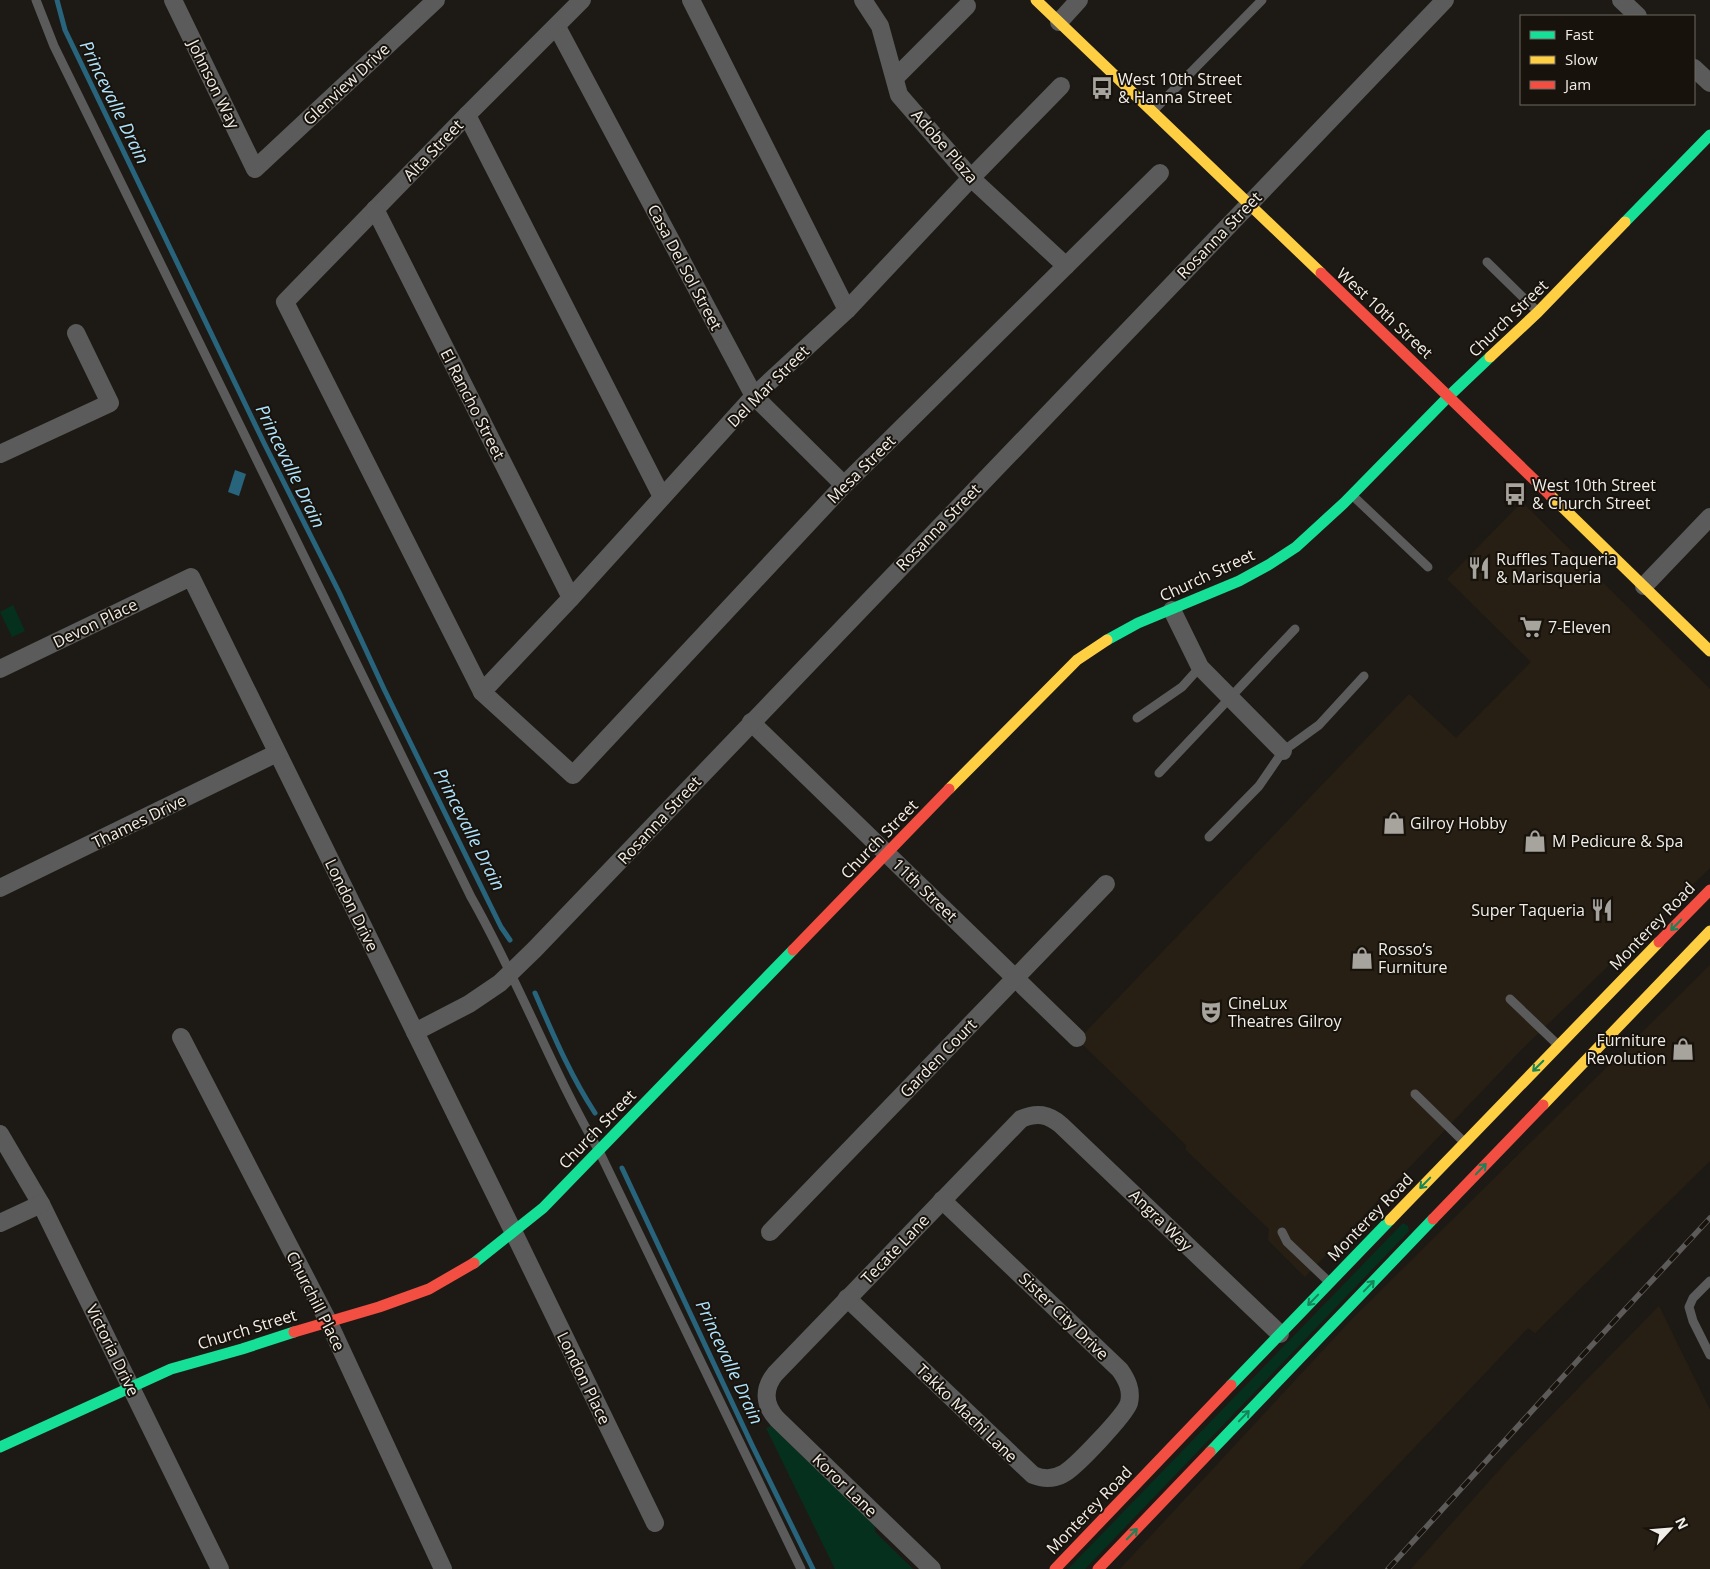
<svg xmlns="http://www.w3.org/2000/svg" width="1710" height="1569" viewBox="0 0 1710 1569" font-family="'Open Sans',sans-serif">
  <style>
    .built { fill: #271f13 }
    .green { fill: #05301e }
    .water { fill: #28647c }
    .lines { fill: none; stroke-linecap: round; stroke-linejoin: round }
    .stream { stroke: #28647c; stroke-width: 5 }
    .lane { stroke: #5a5b5a; stroke-width: 9 }
    .street { stroke: #5a5b5a; stroke-width: 18 }
    .fast { stroke: #16e098; stroke-width: 11 }
    .slow { stroke: #ffcf43; stroke-width: 11 }
    .jam { stroke: #f24e42; stroke-width: 11 }
    .rail-casing { stroke: #5d5b5a; stroke-width: 5.5 }
    .rail { stroke: #17120b; stroke-width: 4; stroke-dasharray: 11; stroke-linecap: butt }
    .oneway { stroke: #168359 }
    .labels { text-anchor: middle; dominant-baseline: central; stroke-width: 4; stroke-linejoin: round; paint-order: stroke }
    .poi-label { font-size: 16px; fill: #f1eee8; stroke: #17120b; text-anchor: start }
    .street-label { font-size: 16px; fill: #f1eee8; stroke: #17120b }
    .water-label { font-size: 18px; font-style: italic; fill: #aee4fe; stroke: #17120b }
  </style>
  <rect width="100%" height="100%" fill="#1d1a16"/>
  <g class="built">
    <path d="M1522,502L1710,689V868L1522,1049L1305,1277L1268,1240L1269,1229L1186,1150V1145L1078,1040L1409,694L1456,738L1531,662L1447,579Z"/>
    <path d="M1710,965V1161L1535,1333L1528,1328L1299,1569H1120L1352,1319Z"/>
    <path d="M1659,1306L1710,1410V1569H1411L1510,1458Z"/>
  </g>
  <g class="green">
    <path d="M13,605L25,631L12,637L0,612Z"/>
    <path d="M1403,1223L1408,1226L1409,1231L1085,1569H1068Z"/>
    <path d="M771,1426L874,1524L875,1532L913,1569H835L766,1428Z"/>
  </g>
  <path class="water" d="M235,470L246,474L239,496L228,492Z"/>
  <g class="lines">
    <g class="stream">
      <path d="M57,0L65,30L264,443L339,592L384,689L501,927L510,940"/>
      <path d="M535,993C553,1034 570,1075 595,1113"/>
      <path d="M622,1168L752,1445L813,1569"/>
    </g>
    <g class="lane">
      <path d="M36,0L54,46L471,897C518,979 551,1069 599,1151L801,1569"/>
      <path d="M1154,110L1262,0"/>
      <path d="M1487,262L1536,310"/>
      <path d="M1352,495L1428,567"/>
      <path d="M1137,718L1182,687L1200,667"/>
      <path d="M1159,773L1295,629"/>
      <path d="M1209,837L1259,786L1283,751L1319,725L1364,676"/>
      <path d="M1510,999L1557,1044"/>
      <path d="M1415,1094L1462,1140"/>
      <path d="M1282,1232L1287,1242L1328,1281"/>
      <path d="M1710,1281L1693,1298L1689,1307L1693,1321L1710,1355"/>
    </g>
    <g class="street">
      <path d="M173,0L255,169L436,0"/>
      <path d="M582,0L467,115L285,302L482,692L573,775L844,485L1160,173"/>
      <path d="M691,0L847,310"/>
      <path d="M863,0L880,26L899,95L971,178L1066,266"/>
      <path d="M1621,0L1638,16"/>
      <path d="M1059,22L1079,0"/>
      <path d="M557,27L754,396L844,485"/>
      <path d="M1694,68L1710,83"/>
      <path d="M895,78L967,6"/>
      <path d="M467,115L662,497"/>
      <path d="M375,209L571,598"/>
      <path d="M0,454L110,403L76,333"/>
      <path d="M1644,586L1710,517"/>
      <path d="M1172,610L1200,667L1283,751"/>
      <path d="M0,669L191,577L514,1233L655,1523"/>
      <path d="M482,692L571,598L754,396L847,310L971,178L1061,86"/>
      <path d="M751,722L1077,1038"/>
      <path d="M0,888L277,753"/>
      <path d="M415,1032L469,1004L500,983L535,949L1445,0"/>
      <path d="M181,1037L328,1321L443,1569"/>
      <path d="M0,1134L41,1204L220,1569"/>
      <path d="M0,1223L41,1204"/>
      <path d="M770,1232L1106,884"/>
      <path d="M847,1298L1033,1475C1043,1479 1052,1480 1063,1474C1075,1468 1125,1415 1129,1403C1132,1390 1127,1380 1120,1370L942,1200"/>
      <path d="M932,1569L777,1419C764,1405 763,1389 775,1374L1021,1119C1037,1112 1048,1114 1061,1125L1280,1334"/>
    </g>
    <g class="fast">
      <path d="M1625,222L1710,135"/>
      <path d="M1107,640L1138,623L1239,581L1270,564L1296,547L1344,503L1449,396L1490,357"/>
      <path d="M474,1263L543,1208L793,950"/>
      <path d="M1231,1385L1390,1220"/>
      <path d="M0,1447L171,1369L242,1349L294,1332"/>
      <path d="M1210,1452L1433,1219"/>
    </g>
    <g class="slow">
      <path d="M1036,0L1321,273"/>
      <path d="M1490,357L1538,312L1625,222"/>
      <path d="M1550,495L1710,651"/>
      <path d="M949,789L1077,660L1107,640"/>
      <path d="M1543,1105L1710,931"/>
      <path d="M1390,1220L1659,942"/>
    </g>
    <g class="jam">
      <path d="M1321,273L1550,495"/>
      <path d="M1659,942L1710,890"/>
      <path d="M793,950L949,789"/>
      <path d="M1433,1219L1543,1105"/>
      <path d="M294,1332L379,1307L429,1289L474,1263"/>
      <path d="M1055,1569L1231,1385"/>
      <path d="M1098,1569L1210,1452"/>
    </g>
    <defs>
      <path id="rail" d="M1388,1569L1581,1357L1710,1218"/>
    </defs>
    <use href="#rail" class="rail-casing"/>
    <use href="#rail" class="rail"/>
  </g>
  <defs><path id="oneway-shaft" d="M-6 0H5M1.5-3L5.5 0L1.5 3" fill="none" stroke-width="1.6" stroke-linecap="round" stroke-linejoin="round" transform="scale(1.25)"/></defs>
  <g class="oneway">
    <use href="#oneway-shaft" transform="translate(1676 925) rotate(134)"/>
    <use href="#oneway-shaft" transform="translate(1538 1066) rotate(135)"/>
    <use href="#oneway-shaft" transform="translate(1481 1169) rotate(-46)"/>
    <use href="#oneway-shaft" transform="translate(1425 1183) rotate(134)"/>
    <use href="#oneway-shaft" transform="translate(1369 1286) rotate(-46)"/>
    <use href="#oneway-shaft" transform="translate(1313 1300) rotate(134)"/>
    <use href="#oneway-shaft" transform="translate(1244 1416) rotate(-46)"/>
    <use href="#oneway-shaft" transform="translate(1132 1534) rotate(-46)"/>
  </g>
  <defs>
    <symbol id="bus-bare" viewBox="-9 -9 18 18"><path d="M-5-6H5V4H4V6H2V4H-2V6H-4V4H-5ZM-3.5-4V0h7V-4ZM-3.5 1.2v1.5H-2V1.2ZM2 1.2v1.5H3.5V1.2Z" fill="#a7a49e" stroke="#17120b" stroke-width="2.5" paint-order="stroke"/></symbol>
    <symbol id="restaurant-bare" viewBox="-9 -9 18 18"><path d="M-5-6h1v4h1v-4h1v4h1v-4h1v5L-1.5 .5V6h-2V.5L-5-1ZM5-6V6H3V1.5H1.5Q1.5-4 5-6Z" fill="#a7a49e" stroke="#17120b" stroke-width="2.5" paint-order="stroke"/></symbol>
    <symbol id="supermarket-bare" viewBox="-9 -9 18 18"><path d="M-6-5.5h2.5l.6 2H6L4.5 2H-2.5L-4.4-4H-6ZM-1.5 3.2a1.3 1.3 0 1 0 .1 0ZM3 3.2a1.3 1.3 0 1 0 .1 0Z" fill="#a7a49e" stroke="#17120b" stroke-width="2.5" paint-order="stroke"/></symbol>
    <symbol id="shop-bare" viewBox="-9 -9 18 18"><path d="M-5-2.5h2.3a2.7 3.5 0 0 1 5.4 0H5L5.5 6h-11ZM-1.5-2.5h3a1.5 2.3 0 0 0-3 0Z" fill="#a7a49e" stroke="#17120b" stroke-width="2.5" paint-order="stroke"/></symbol>
    <symbol id="theatre-bare" viewBox="-9 -9 18 18"><path d="M-5-5.5Q0-4 5-5.5V0Q5 5 0 6Q-5 5-5 0ZM-3.3-2.5H-1v1.5H-3.3ZM1-2.5H3.3v1.5H1ZM-2.8 1Q0 5.5 2.8 1Z" fill="#a7a49e" stroke="#17120b" stroke-width="2.5" paint-order="stroke"/></symbol>
  </defs>
  <g fill-rule="evenodd">
    <use href="#bus-bare" x="1086" y="72" width="32" height="32"/>
    <use href="#bus-bare" x="1499" y="478" width="32" height="32"/>
    <use href="#restaurant-bare" x="1463" y="552" width="32" height="32"/>
    <use href="#supermarket-bare" x="1515" y="611" width="32" height="32"/>
    <use href="#shop-bare" x="1378" y="807" width="32" height="32"/>
    <use href="#shop-bare" x="1519" y="825" width="32" height="32"/>
    <use href="#restaurant-bare" x="1586" y="894" width="32" height="32"/>
    <use href="#shop-bare" x="1346" y="942" width="32" height="32"/>
    <use href="#theatre-bare" x="1195" y="996" width="32" height="32"/>
    <use href="#shop-bare" x="1667" y="1033" width="32" height="32"/>
  </g>
  <g class="labels">
    <g class="poi-label">
      <text x="1118" y="79">West 10th Street<tspan x="1118" dy="18">&amp; Hanna Street</tspan></text>
      <text x="1532" y="485">West 10th Street<tspan x="1532" dy="18">&amp; Church Street</tspan></text>
      <text x="1496" y="559">Ruffles Taqueria<tspan x="1496" dy="18">&amp; Marisqueria</tspan></text>
      <text x="1548" y="627">7-Eleven</text>
      <text x="1410" y="823">Gilroy Hobby</text>
      <text x="1552" y="841">M Pedicure &amp; Spa</text>
      <text x="1585" y="910" text-anchor="end">Super Taqueria</text>
      <text x="1378" y="949">Rosso’s<tspan x="1378" dy="18">Furniture</tspan></text>
      <text x="1228" y="1003">CineLux<tspan x="1228" dy="18">Theatres Gilroy</tspan></text>
      <text x="1666" y="1040" text-anchor="end">Furniture<tspan x="1666" dy="18">Revolution</tspan></text>
    </g>
    <g class="street-label">
      <text transform="translate(214 84) rotate(64)">Johnson Way</text>
      <text transform="translate(346 84) rotate(-43)">Glenview Drive</text>
      <text transform="translate(945 146) rotate(49)">Adobe Plaza</text>
      <text transform="translate(433 150) rotate(-46)">Alta Street</text>
      <text transform="translate(1219 235) rotate(-46)">Rosanna Street</text>
      <text transform="translate(685 267) rotate(62)">Casa Del Sol Street</text>
      <text transform="translate(1385 313) rotate(43)">West 10th Street</text>
      <text transform="translate(1508 318) rotate(-44)">Church Street</text>
      <text transform="translate(768 386) rotate(-45)">Del Mar Street</text>
      <text transform="translate(473 404) rotate(63)">El Rancho Street</text>
      <text transform="translate(861 469) rotate(-45)">Mesa Street</text>
      <text transform="translate(938 527) rotate(-46)">Rosanna Street</text>
      <text transform="translate(1207 575) rotate(-25)">Church Street</text>
      <text transform="translate(95 623) rotate(-26)">Devon Place</text>
      <text transform="translate(659 820) rotate(-47)">Rosanna Street</text>
      <text transform="translate(139 821) rotate(-26)">Thames Drive</text>
      <text transform="translate(879 839) rotate(-46)">Church Street</text>
      <text transform="translate(925 890) rotate(44)">11th Street</text>
      <text transform="translate(352 905) rotate(64)">London Drive</text>
      <text transform="translate(1652 926) rotate(-46)">Monterey Road</text>
      <text transform="translate(938 1058) rotate(-46)">Garden Court</text>
      <text transform="translate(597 1129) rotate(-46)">Church Street</text>
      <text transform="translate(1370 1217) rotate(-46)">Monterey Road</text>
      <text transform="translate(1161 1220) rotate(44)">Angra Way</text>
      <text transform="translate(895 1249) rotate(-46)">Tecate Lane</text>
      <text transform="translate(316 1301) rotate(63)">Churchill Place</text>
      <text transform="translate(1064 1316) rotate(44)">Sister City Drive</text>
      <text transform="translate(247 1329) rotate(-17)">Church Street</text>
      <text transform="translate(113 1350) rotate(64)">Victoria Drive</text>
      <text transform="translate(584 1378) rotate(64)">London Place</text>
      <text transform="translate(967 1413) rotate(44)">Takko Machi Lane</text>
      <text transform="translate(845 1485) rotate(44)">Koror Lane</text>
      <text transform="translate(1089 1510) rotate(-46)">Monterey Road</text>
    </g>
    <g class="water-label">
      <text transform="translate(115 102) rotate(64)">Princevalle Drain</text>
      <text transform="translate(291 466) rotate(64)">Princevalle Drain</text>
      <text transform="translate(470 829) rotate(63)">Princevalle Drain</text>
      <text transform="translate(730 1362) rotate(65)">Princevalle Drain</text>
    </g>
  </g>
  <rect x="1520" y="15" width="175" height="90" fill="#17120b" stroke="#6e6a63"/>
  <rect x="1530" y="31" width="25" height="8" fill="#16e098" stroke="#6e6a63"/>
  <text x="1565" y="40" font-size="15" fill="#f1eee8">Fast</text>
  <rect x="1530" y="56" width="25" height="8" fill="#ffcf43" stroke="#6e6a63"/>
  <text x="1565" y="65" font-size="15" fill="#f1eee8">Slow</text>
  <rect x="1530" y="81" width="25" height="8" fill="#f24e42" stroke="#6e6a63"/>
  <text x="1565" y="90" font-size="15" fill="#f1eee8">Jam</text>
  <g transform="translate(1670 1529) rotate(64)" stroke="#17120b" stroke-width="4" paint-order="stroke">
  <path d="M0-4L9 19L0 12L-9 19Z" fill="#f1eee8"/>
  <text y="-8" font-size="14" font-weight="bold" text-anchor="middle" fill="#f1eee8">N</text>
  </g>
</svg>
